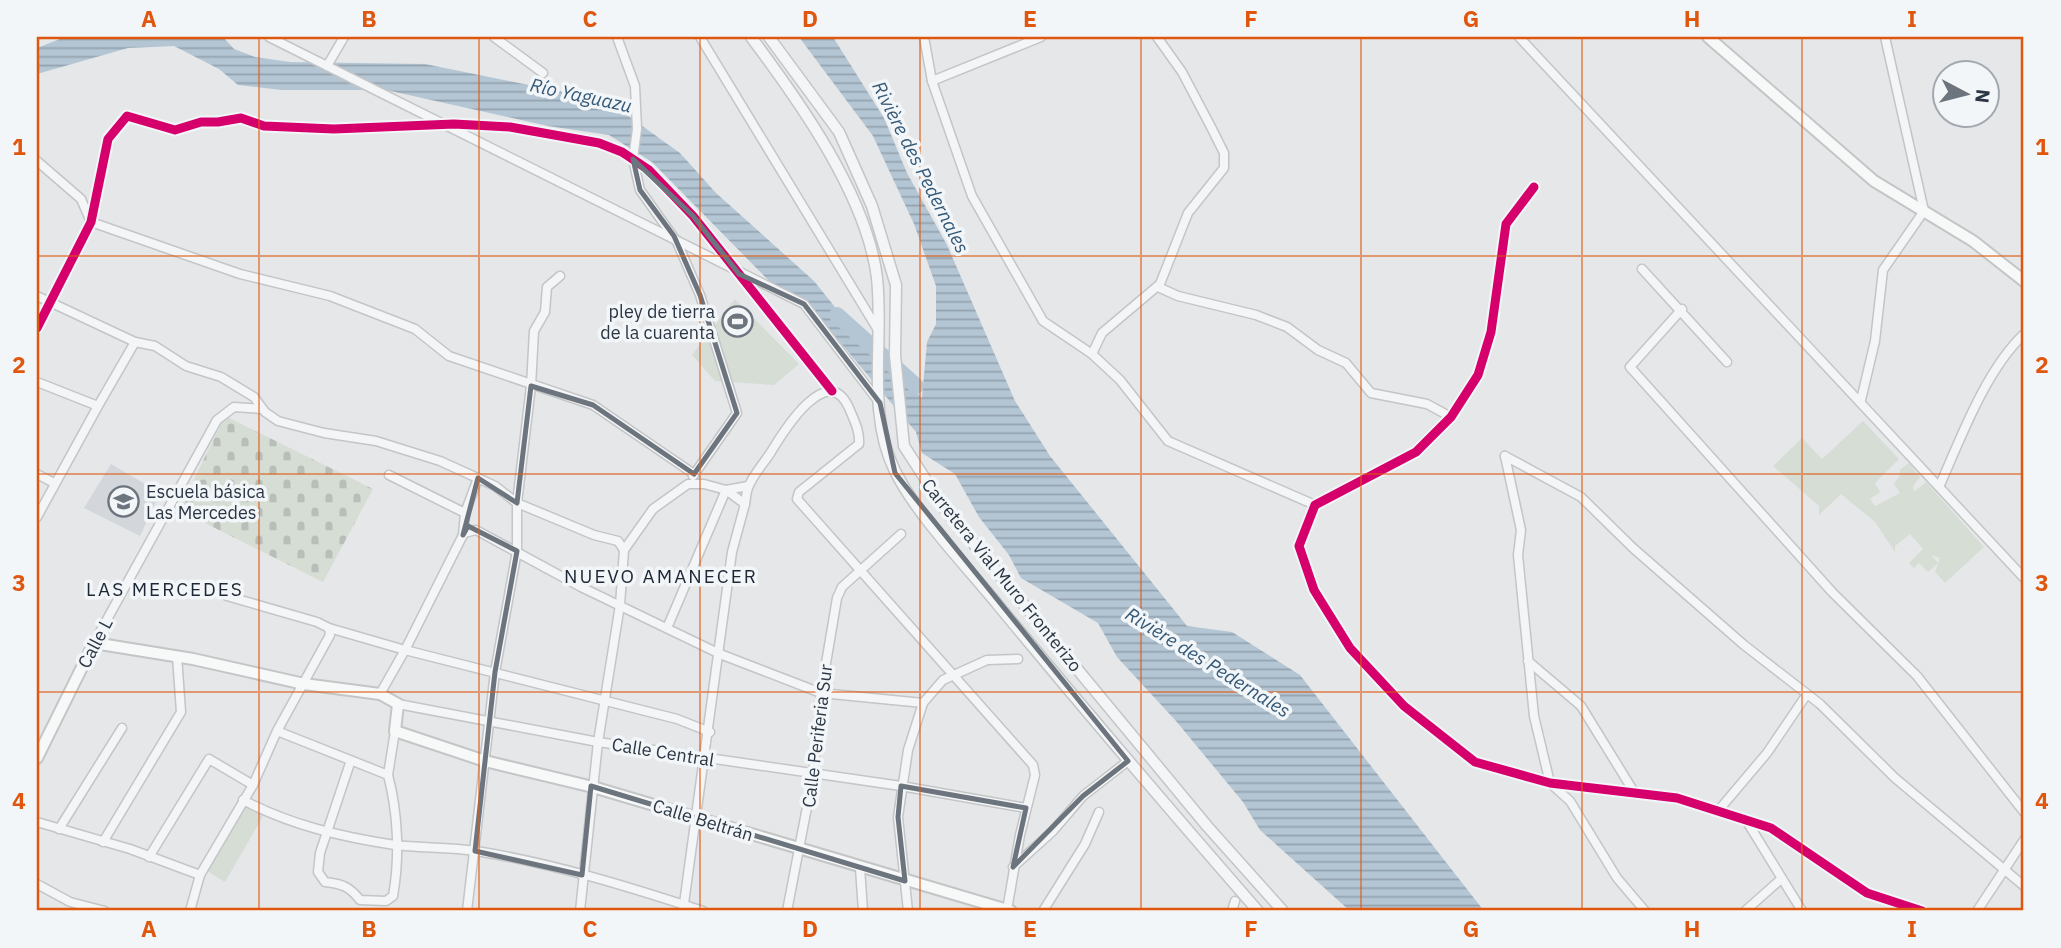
<svg xmlns="http://www.w3.org/2000/svg" width="2061" height="948" viewBox="0 0 2061 948" font-family="'IBM Plex Sans',sans-serif">
  <style>
    .built { fill: #d3d7dc }
    .cemetery { fill: url(#cemetery-stones) }
    .park { fill: #d6ddd5 }
    .water { fill: url(#water-rules) }
    .lines { fill: none; stroke-linecap: round; stroke-linejoin: round }
    .river { stroke: #b4c6d4; stroke-width: 16 }
    .minor-casing { stroke: #c3c5c7; stroke-width: 11 }
    .tertiary-casing { stroke: #c3c5c7; stroke-width: 13 }
    .secondary-casing { stroke: #c3c5c7; stroke-width: 14 }
    .minor { stroke: #f4f5f6; stroke-width: 8 }
    .tertiary { stroke: #f4f5f6; stroke-width: 10 }
    .secondary { stroke: #f7f8f8; stroke-width: 10 }
    .cycleway-casing { stroke: #f3f6f8; stroke-width: 13 }
    .cycleway { stroke: #d6006c; stroke-width: 9 }
    .marked { fill: none; stroke: #6c747e; stroke-width: 5; stroke-linejoin: round }
    .grid { fill: none; stroke: #df570f; stroke-width: 2; stroke-opacity: 0.55 }
    .labels { text-anchor: middle; dominant-baseline: central; stroke-width: 7; stroke-linejoin: round; paint-order: stroke }
    .poi-label { font-size: 18px; fill: #2b3644; stroke: #f3f6f8; text-anchor: end }
    .street-label { font-size: 18px; fill: #2b3644; stroke: #f3f6f8 }
    .water-label { font-size: 19px; font-style: italic; fill: #345978; stroke: #f3f6f8 }
    .neighbourhood-label { font-size: 19px; letter-spacing: 2px; fill: #1d2735; stroke: #f3f6f8 }
    .neatline { fill: none; stroke: #df570f; stroke-width: 2.5 }
    .grid-label { font-size: 23px; text-anchor: middle; font-weight: bold; fill: #df570f }
  </style>
  <defs>
    <pattern id="cemetery-stones" width="16" height="16" patternUnits="userSpaceOnUse" patternTransform="scale(1.75)"><rect width="16" height="16" fill="#d6ddd5"/><path d="M2 7V4a2 2 0 0 1 4 0v3zM10 15v-3a2 2 0 0 1 4 0v3z" fill="#b8beb8"/></pattern>
    <pattern id="water-rules" width="6" height="5" patternUnits="userSpaceOnUse" patternTransform="scale(1.75)"><rect width="6" height="5" fill="#b4c6d4"/><path d="M0 2.5h6" fill="none" stroke="#93a2ae"/></pattern>
  </defs>
  <rect width="100%" height="100%" fill="#e5e7e9"/>
  <path class="built" d="M111,464L160,493L140,536L84,508Z"/>
  <path class="cemetery" d="M225,416L373,489L323,582L179,510Z"/>
  <g class="park">
    <path d="M735,299L799,364L774,385L715,381L692,355Z"/>
    <path d="M1863,421L1899,459L1875,483L1880,492L1870,499L1875,506L1900,493L1894,484L1900,475V470L1909,463L1920,477L1913,486L1914,492L1926,482L1984,547L1945,583L1935,572L1940,558L1931,555L1938,563L1928,572L1919,563L1914,568L1909,563L1923,549L1910,534L1895,546V552L1875,522L1841,494L1819,515V506L1773,466L1802,438L1822,459Z"/>
    <path d="M245,805L263,816L225,882L207,871Z"/>
  </g>
  <path class="water" d="M65,37H223L234,49L255,57L290,62L425,64L563,92L605,109L624,113L680,153L716,193L814,281L859,337L922,398L927,342L936,324V286L914,224L873,136L799,37H833L884,118L907,173L947,245L1015,401L1050,456L1187,626L1232,632L1300,675L1484,911H1350L1260,830L1243,802L1176,721L1117,657L1098,623L1021,578L1009,555L979,517L955,474L922,453L916,432L811,308L778,290L652,162L609,135L548,126L386,90H281L238,85L219,69L174,46L128,48L37,74V48Z"/>
  <g class="lines">
    <path class="river" d="M837,315L916,386"/>
    <defs>
      <g id="minor">
        <path d="M269,37L804,304L879,402"/>
        <path d="M494,37L543,73"/>
        <path d="M617,37L635,86L637,129L633,159L640,190L677,242L700,295L737,413L693,476"/>
        <path d="M700,37L878,330"/>
        <path d="M924,37L932,81L972,196L1043,321L1092,354L1120,380L1168,441L1315,505"/>
        <path d="M1519,37L2024,578"/>
        <path d="M327,66L344,37"/>
        <path d="M932,81L1041,37"/>
        <path d="M37,161L81,199L91,222L240,274L330,296L415,329L449,356L593,405L694,474"/>
        <path d="M1534,187L1506,224L1491,332L1478,375L1451,417L1416,452L1315,505L1299,546L1314,590L1350,648L1404,706L1475,762L1550,783L1677,798L1771,828L1867,893L1922,911"/>
        <path d="M1642,269L1727,362"/>
        <path d="M1158,287L1178,296L1256,315L1287,327L1318,350L1346,363L1371,393L1427,404L1451,417"/>
        <path d="M37,296L135,342L155,346L186,366L221,377L254,397L265,412L278,421L324,433L376,441L440,461L495,486L517,503L594,535L618,541L624,550"/>
        <path d="M1682,309L1630,367L1832,592L1917,676L2024,812"/>
        <path d="M37,328L91,222L108,139L127,116L175,130L201,122H218L241,118L264,126L334,129L454,124L510,127L599,143L622,152L649,170L693,216L832,391"/>
        <path d="M1092,354L1102,333L1160,284L1188,213L1224,168V153L1211,127L1182,72L1157,37"/>
        <path d="M37,382L98,406L135,342"/>
        <path d="M1861,400L1875,341L1883,270L1924,211L1885,37"/>
        <path d="M1505,456L1581,497L1633,548L1744,645L1820,704L1895,778L2024,886"/>
        <path d="M1505,456L1521,530L1518,555L1534,716L1550,783L1570,801L1617,878L1645,911"/>
        <path d="M37,474L54,483"/>
        <path d="M389,475L465,513"/>
        <path d="M1940,485C1961,437 1986,370 2024,334"/>
        <path d="M745,504C746,499 746,493 748,488C752,476 764,463 771,452C783,432 828,359 849,408C854,420 860,431 859,444L799,492L797,499L1033,765L1035,775L1020,835L1007,910"/>
        <path d="M37,517L98,406"/>
        <path d="M463,535L465,513L478,478"/>
        <path d="M329,628L405,650L464,533L476,530L581,587L720,654L821,693L923,703"/>
        <path d="M667,628L726,490L748,486"/>
        <path d="M94,643L217,420L234,407L262,409"/>
        <path d="M1528,661L1581,706L1634,792"/>
        <path d="M380,694L405,650L677,719L710,732"/>
        <path d="M398,704L598,742L901,786L1026,808"/>
        <path d="M277,731L388,775C398,813 400,857 393,896L386,901L360,900C349,886 342,884 325,882L318,872L320,853L351,760"/>
        <path d="M388,775L395,731"/>
        <path d="M243,800C290,825 342,837 395,845C422,848 449,847 476,851C552,863 630,887 703,911"/>
        <path d="M1718,811L1767,753L1807,694"/>
        <path d="M1746,820L1802,911"/>
        <path d="M37,822L130,849L200,875"/>
        <path d="M59,829L122,728"/>
        <path d="M103,842L181,712L177,656"/>
        <path d="M149,857L209,759L253,785"/>
        <path d="M1013,867L1053,831L1083,796L1128,761"/>
        <path d="M860,868L863,911"/>
        <path d="M37,884L70,902L105,911"/>
        <path d="M190,911L200,875L253,785L277,731L330,635L329,628L317,622L227,596"/>
        <path d="M467,911L495,672L517,551V503L531,386L534,331L545,312L547,287L560,276"/>
        <path d="M580,911L598,742L620,605L624,550L653,509L688,484H704L726,490L745,504L732,552L683,911"/>
        <path d="M787,911L813,776L821,693L837,598L842,587L901,534"/>
        <path d="M908,911L898,817L908,750L923,703L943,680L987,660L1018,659"/>
        <path d="M1043,911L1085,844L1099,812"/>
        <path d="M1232,911L1235,901"/>
        <path d="M1745,911L1780,880"/>
        <path d="M1977,911L2024,840"/>
      </g>
      <g id="tertiary">
        <path d="M751,37C799,101 867,196 877,278C884,341 866,413 895,471C916,514 967,567 998,605C1083,708 1170,810 1258,911"/>
        <path d="M769,37L839,132L872,206L896,285L895,355L904,446L944,508L1207,826L1283,911"/>
      </g>
      <g id="secondary">
        <path d="M1708,37L1874,181L1973,241L2024,281"/>
        <path d="M37,758L94,643L193,659L304,684L380,694L398,704L395,731L485,761L593,787L1011,911"/>
      </g>
    </defs>
    <use href="#minor" class="minor-casing"/>
    <use href="#tertiary" class="tertiary-casing"/>
    <use href="#secondary" class="secondary-casing"/>
    <use href="#minor" class="minor"/>
    <use href="#tertiary" class="tertiary"/>
    <use href="#secondary" class="secondary"/>
    <defs>
      <g id="cycleway">
        <path d="M1534,187L1506,224L1491,332L1478,375L1451,417L1416,452L1315,505L1299,546L1314,590L1350,648L1404,706L1475,762L1550,783L1677,798L1771,828L1867,893L1922,911"/>
        <path d="M37,328L91,222L108,139L127,116L175,130L201,122H218L241,118L264,126L334,129L454,124L510,127L599,143L622,152L649,170L693,216L832,391"/>
      </g>
    </defs>
    <use href="#cycleway" class="cycleway-casing"/>
    <use href="#cycleway" class="cycleway"/>
  </g>
  <path class="marked" d="M633,159L693,216L739,274L804,304L880,403L895,473L1128,761L1083,796L1013,867L1026,808L901,786L898,817L905,881L591,786L582,875L475,851L495,672L517,551L468,526L463,535L478,478L517,503L531,386L593,405L694,474L737,413L700,295L674,236L640,190Z"/>
  <path class="grid" d="M259,37V911M479,37V911M700,37V911M920,37V911M1141,37V911M1361,37V911M1582,37V911M1802,37V911M37,256H2024M37,474H2024M37,692H2024"/>
  <defs>
    <symbol id="stadium-ring" viewBox="-11 -11 22 22"><circle r="9.5" fill="#f3f6f8" stroke="#6c747e" stroke-width="1.5"/><path d="M0-5a6.5 5 0 1 0 0 10a6.5 5 0 1 0 0-10ZM-3.5-1.8h7v3.6h-7Z" fill="#6c747e"/></symbol>
    <symbol id="school-ring" viewBox="-11 -11 22 22"><circle r="9.5" fill="#f3f6f8" stroke="#6c747e" stroke-width="1.5"/><path d="M0-5L7-2L0 1L-7-2ZM-4 1L0 2.5L4 1V4Q0 6-4 4Z" fill="#6c747e"/></symbol>
  </defs>
  <g fill-rule="evenodd">
    <use href="#stadium-ring" x="720" y="304" width="35" height="35"/>
    <use href="#school-ring" x="106" y="484" width="35" height="35"/>
  </g>
  <g class="labels">
    <g class="poi-label">
      <text x="715" y="311">pley de tierra<tspan x="715" dy="21">de la cuarenta</tspan></text>
      <text x="146" y="491" text-anchor="start">Escuela básica<tspan x="146" dy="21">Las Mercedes</tspan></text>
    </g>
    <g class="street-label">
      <text transform="translate(1002 575) rotate(51)">Carretera Vial Muro Fronterizo</text>
      <text transform="translate(95 643) rotate(-62)">Calle L</text>
      <text transform="translate(817 736) rotate(-83)">Calle Periferia Sur</text>
      <text transform="translate(663 752) rotate(9)">Calle Central</text>
      <text transform="translate(703 820) rotate(17)">Calle Beltrán</text>
    </g>
    <g class="water-label">
      <text transform="translate(581 95) rotate(12)">Río Yaguazu</text>
      <text transform="translate(921 167) rotate(63)">Rivière des Pedernales</text>
      <text transform="translate(1208 662) rotate(32)">Rivière des Pedernales</text>
    </g>
    <g class="neighbourhood-label">
      <text x="661" y="576">NUEVO AMANECER</text>
      <text x="165" y="589">LAS MERCEDES</text>
    </g>
  </g>
  <rect width="2061" height="948" fill="none" stroke="#f3f6f8" stroke-width="77"/>
  <g transform="translate(1966 94) rotate(97)"><circle r="33" fill="#f3f6f8" stroke="#a3a9b0" stroke-width="2"/>
  <path d="M0-5L12 26L0 18L-12 26Z" fill="#6c747e"/>
  <text y="-10" font-size="19" font-weight="bold" text-anchor="middle" fill="#2b3644">N</text>
  </g>
  <rect x="38" y="38" width="1984" height="871" class="neatline"/>
  <g class="grid-label">
    <text x="149" y="27">A</text>
    <text x="369" y="27">B</text>
    <text x="590" y="27">C</text>
    <text x="810" y="27">D</text>
    <text x="1030" y="27">E</text>
    <text x="1251" y="27">F</text>
    <text x="1471" y="27">G</text>
    <text x="1692" y="27">H</text>
    <text x="1912" y="27">I</text>
    <text x="19" y="155">1</text>
    <text x="2042" y="155">1</text>
    <text x="19" y="373">2</text>
    <text x="2042" y="373">2</text>
    <text x="19" y="591">3</text>
    <text x="2042" y="591">3</text>
    <text x="19" y="809">4</text>
    <text x="2042" y="809">4</text>
    <text x="149" y="937">A</text>
    <text x="369" y="937">B</text>
    <text x="590" y="937">C</text>
    <text x="810" y="937">D</text>
    <text x="1030" y="937">E</text>
    <text x="1251" y="937">F</text>
    <text x="1471" y="937">G</text>
    <text x="1692" y="937">H</text>
    <text x="1912" y="937">I</text>
  </g>
</svg>
